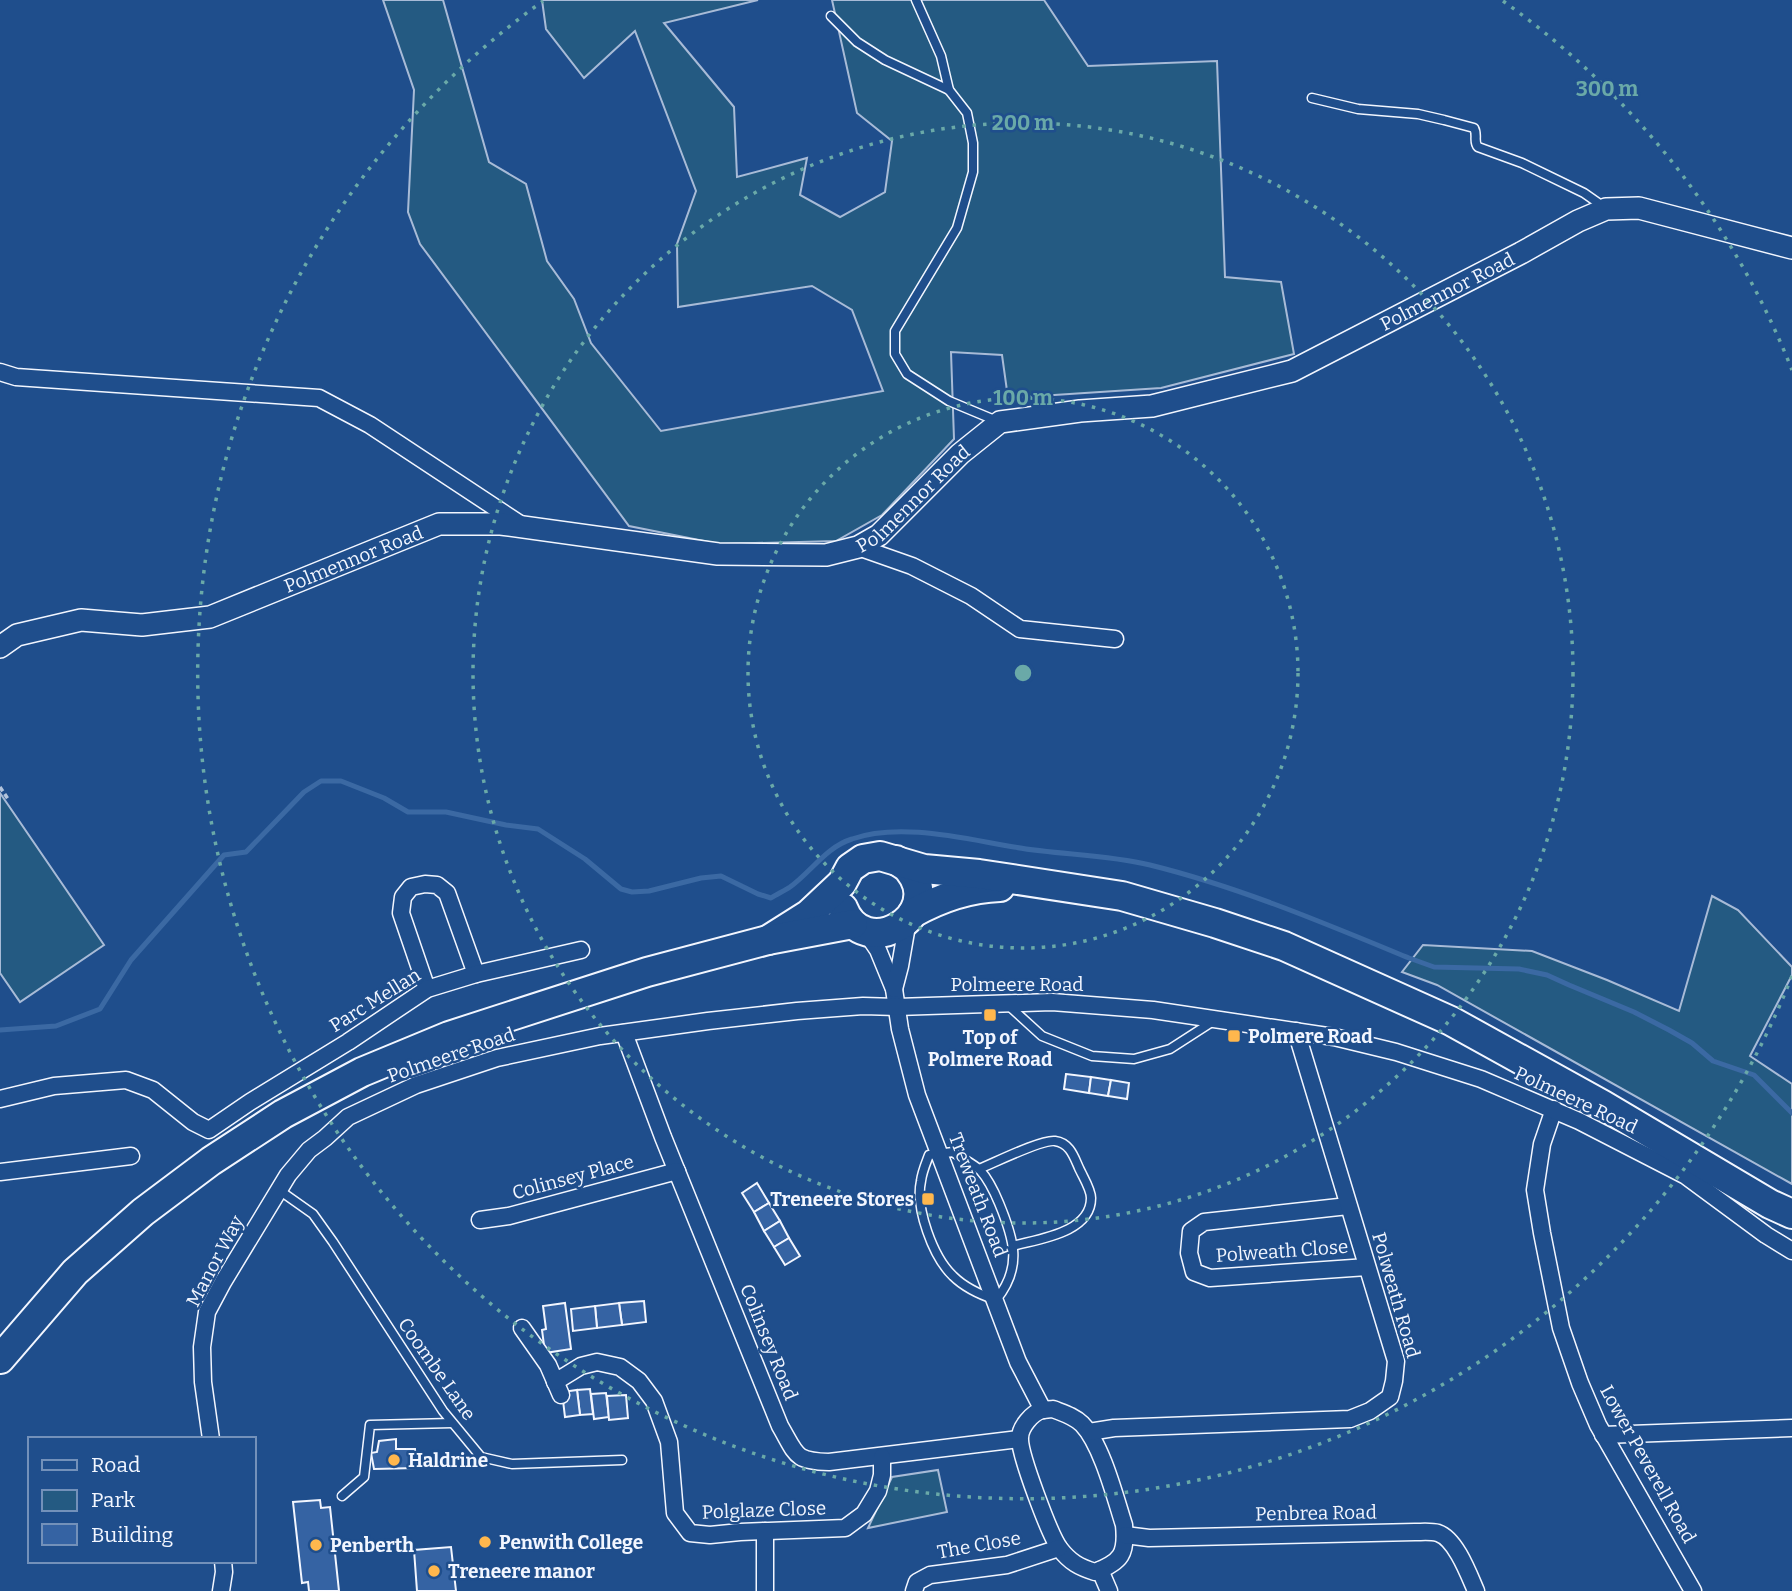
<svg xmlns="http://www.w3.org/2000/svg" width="1792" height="1591" viewBox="0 0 1792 1591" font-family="Bitter,serif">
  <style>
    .green { fill: #245a82; stroke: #a8bbd7; stroke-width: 2 }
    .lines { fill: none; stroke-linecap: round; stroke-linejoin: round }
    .stream { stroke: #3b69a3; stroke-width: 5 }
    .building { fill: #3563a3; stroke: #f2f6ff; stroke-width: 2 }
    .service-casing { stroke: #f2f6ff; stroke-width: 11 }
    .minor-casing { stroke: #f2f6ff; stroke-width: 19 }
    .tertiary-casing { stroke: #f2f6ff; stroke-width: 24 }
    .trunk-casing { stroke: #f2f6ff; stroke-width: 32 }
    .path { stroke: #b3c4dc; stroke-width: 3.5; stroke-dasharray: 5 3.5; stroke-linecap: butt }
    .service { stroke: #1f4e8c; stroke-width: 8 }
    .minor { stroke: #1f4e8c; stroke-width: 16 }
    .tertiary { stroke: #1f4e8c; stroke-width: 21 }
    .trunk { stroke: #1f4e8c; stroke-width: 28 }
    .ring { fill: none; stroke: #6aa9a8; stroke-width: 3.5; stroke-dasharray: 3.5 7 }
    .poi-dot { fill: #ffb74d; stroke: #1f4e8c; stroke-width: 2.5 }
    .labels { text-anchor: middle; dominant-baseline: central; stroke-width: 5; stroke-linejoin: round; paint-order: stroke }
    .street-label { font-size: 19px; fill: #f2f6ff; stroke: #1f4e8c }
    .poi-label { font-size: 19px; font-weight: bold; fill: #f2f6ff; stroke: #1f4e8c; text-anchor: start }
    .centre { fill: #6aa9a8; stroke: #1f4e8c; stroke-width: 3.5 }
    .ring-label { font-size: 21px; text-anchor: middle; font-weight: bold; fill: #6aa9a8; stroke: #1f4e8c; stroke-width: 5; stroke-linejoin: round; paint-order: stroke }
  </style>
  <rect width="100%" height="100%" fill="#1f4e8c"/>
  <g class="green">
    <path d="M383,0H443L489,162L526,184L547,261L574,299L591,343L661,431L883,391L852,310L812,286L678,307L677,244L696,191L635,31L584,78L546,29L542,0H758L664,23L734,107L737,177L807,158L800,195L840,217L885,192L892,141L857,113L832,0H1044L1088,66L1217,61L1225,277L1281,282L1294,354L1161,388L1008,398L1002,355L951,352L954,439L882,515L836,541L719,544L629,526L420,244L408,212L414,90Z"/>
    <path d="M0,793L104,945L20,1002L0,973Z"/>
    <path d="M1712,896L1738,910L1792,967V975L1750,1056L1792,1084V1184L1437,985L1402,972L1423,945L1532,951L1607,980L1679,1011Z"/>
    <path d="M938,1470L947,1512L868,1528L892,1477Z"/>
  </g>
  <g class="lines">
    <path class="stream" d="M0,1030L56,1026L100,1009L131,960L224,855L246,852L304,792L321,781H341L384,798L408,812H446L506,825L538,829L585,859L621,889L632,892L649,891L701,878L721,876L758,894L771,898C777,894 784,891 790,887C811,872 826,847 852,839C900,822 965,839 1014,847C1059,855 1105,854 1150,865C1239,887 1324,923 1409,958L1434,967L1519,969L1547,975L1569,985L1634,1012L1669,1030L1692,1043L1713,1061L1754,1075L1792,1113"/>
  </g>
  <g class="building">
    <path d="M1066,1074L1091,1077L1089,1093L1064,1089Z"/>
    <path d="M1091,1077L1111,1080L1108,1096L1089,1093Z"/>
    <path d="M1111,1080L1129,1083L1127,1099L1108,1096Z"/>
    <path d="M757,1183L769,1203L754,1212L742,1193Z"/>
    <path d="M769,1203L780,1221L764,1231L754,1212Z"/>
    <path d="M780,1221L789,1238L774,1247L764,1231Z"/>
    <path d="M789,1238L800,1256L785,1265L774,1247Z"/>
    <path d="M644,1301L646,1322L622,1325L619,1303Z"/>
    <path d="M565,1303L571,1349L545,1353L542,1330L546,1329L543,1306Z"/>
    <path d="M619,1303L622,1325L597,1328L595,1306Z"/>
    <path d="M595,1306L597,1328L573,1331L571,1309Z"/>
    <path d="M590,1389L593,1414L580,1415L577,1390Z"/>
    <path d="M577,1390L580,1415L565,1417L562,1392Z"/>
    <path d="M606,1393L609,1417L594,1419L591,1394Z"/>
    <path d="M626,1395L628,1418L609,1420L607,1396Z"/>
    <path d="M396,1439V1449H415L416,1468L374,1469L371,1453L377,1452L379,1441Z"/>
    <path d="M320,1500L321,1508L330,1507L339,1591H309L308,1582L302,1583L293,1502Z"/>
    <path d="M451,1547L456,1591H417L414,1550Z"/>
  </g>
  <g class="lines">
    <defs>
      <g id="service">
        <path d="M916,0L941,56L949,90"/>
        <path d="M831,16L857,42L885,60L949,90L967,113L973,143V172L957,228L895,331V354L907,374L949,401L997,421"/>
        <path d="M1312,98L1358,109L1418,114L1444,120L1474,128C1478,135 1473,142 1478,147L1522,163L1584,193L1604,207"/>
        <path d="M1008,1005L1042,1036L1092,1056L1134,1059L1170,1049L1215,1020"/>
        <path d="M953,1152C961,1158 972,1163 980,1170C989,1180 994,1191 999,1203C1014,1239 1023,1267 996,1300C981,1295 964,1287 953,1276C933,1257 915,1208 921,1181C922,1172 926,1163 929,1155Z"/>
        <path d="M979,1169C994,1163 1042,1139 1055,1141C1070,1143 1074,1157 1079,1168C1083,1177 1091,1189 1091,1198C1091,1233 1038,1239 1013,1246"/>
        <path d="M279,1190L313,1214L333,1242L443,1411L481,1457L512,1464L622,1460"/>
        <path d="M342,1496L364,1477L370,1425L452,1423"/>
      </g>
      <g id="minor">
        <path d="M0,372L16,377L319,398L370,425L523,526"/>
        <path d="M858,547L912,566L971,596L1020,629L1115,639"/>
        <path d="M865,931L878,950L894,989L900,1029L917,1095L1018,1362L1043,1410"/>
        <path d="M427,989L401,913L403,897L411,887L425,884L437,885L447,893L476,974"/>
        <path d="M894,989L900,966L908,920"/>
        <path d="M624,1033L663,1137L780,1426C797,1455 794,1461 829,1462L1019,1439"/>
        <path d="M0,1099L54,1086L126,1080L153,1090L193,1122L209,1130L250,1102L348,1042L427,989L476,974L581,950"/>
        <path d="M1554,1109L1542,1144L1535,1190L1542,1233L1561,1328L1580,1383L1598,1425L1693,1591"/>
        <path d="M0,1172L131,1156"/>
        <path d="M1348,1206L1204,1222L1191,1231L1189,1253L1194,1272L1210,1278L1367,1267"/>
        <path d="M480,1220L509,1216L677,1171"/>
        <path d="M522,1328L548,1365L561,1395"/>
        <path d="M555,1382L581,1366L597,1362L620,1367L639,1381L654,1401L669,1442L675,1513L690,1533L710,1535L740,1532L845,1528L864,1514L878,1491L882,1475V1457"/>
        <path d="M1053,1409C1063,1413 1074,1416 1082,1424C1102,1445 1115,1497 1124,1525C1127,1554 1121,1562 1095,1572C1079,1567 1070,1562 1060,1549C1050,1536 1019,1453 1020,1438C1020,1427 1032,1413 1042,1410C1043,1410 1052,1409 1053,1409Z"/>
        <path d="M1089,1432L1114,1428L1350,1419L1370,1411L1390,1397L1394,1381L1396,1361L1296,1031"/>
        <path d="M1603,1435L1792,1428"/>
        <path d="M211,1439L203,1382L202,1347L207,1312L223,1282L288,1175L309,1150L325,1138L348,1117L416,1085L497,1058L600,1036L708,1021L797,1011L863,1006L897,1007L1052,1002L1153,1010L1334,1037L1396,1052L1481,1079L1579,1121L1686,1176L1766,1235L1792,1251"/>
        <path d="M765,1531V1591"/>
        <path d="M1125,1535L1149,1538L1415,1532C1422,1532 1431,1531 1438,1533C1456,1539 1469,1575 1476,1591"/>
        <path d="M1100,1570L1109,1591"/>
        <path d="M221,1591L224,1572L223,1561"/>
        <path d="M914,1591L917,1582L930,1575L1007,1565L1059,1548"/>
      </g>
      <g id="tertiary">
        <path id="s1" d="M0,647L17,635L81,620L142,625L210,617L439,524H501L718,554L826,555L858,547L879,535L960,454L1000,422L1080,411L1152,406L1292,371L1521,253L1578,221L1606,209L1639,208L1792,248"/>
      </g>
      <g id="trunk">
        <path d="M843,908C864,963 946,916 909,870C906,866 900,863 896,860"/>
        <path d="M913,913C940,898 969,888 1000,887"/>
        <path d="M768,940L809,914L842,883L850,868L863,859L880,856L924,869L979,874L1122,896L1215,923L1284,946L1451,1021L1603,1105L1770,1204L1792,1214"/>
        <path d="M0,1359L75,1272L143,1212L211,1161L283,1114L362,1072L449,1036L647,972L768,940L853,924"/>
      </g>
    </defs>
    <use href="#service" class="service-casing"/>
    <use href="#minor" class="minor-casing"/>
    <use href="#tertiary" class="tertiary-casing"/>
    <use href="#trunk" class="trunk-casing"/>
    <path class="path" d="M0,787L8,799"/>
    <use href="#service" class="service"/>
    <use href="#minor" class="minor"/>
    <use href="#tertiary" class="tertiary"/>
    <use href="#trunk" class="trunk"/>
  </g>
  <g class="ring">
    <circle cx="1023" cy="673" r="275"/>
    <circle cx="1023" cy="673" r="550"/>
    <path d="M1792 976A826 826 0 1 1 543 1M1503 1A826 826 0 0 1 1792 370"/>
  </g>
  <g class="poi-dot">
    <rect x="983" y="1008" width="14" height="14" rx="3.5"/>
    <rect x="1227" y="1029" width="14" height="14" rx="3.5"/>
    <rect x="921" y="1192" width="14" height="14" rx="3.5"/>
    <circle cx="394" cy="1460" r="7"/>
    <circle cx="485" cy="1542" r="7"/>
    <circle cx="316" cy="1545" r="7"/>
    <circle cx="434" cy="1571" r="7"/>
  </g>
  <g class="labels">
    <g class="street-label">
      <text stroke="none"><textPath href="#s1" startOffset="1547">Polmennor Road</textPath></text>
      <text stroke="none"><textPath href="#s1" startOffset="959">Polmennor Road</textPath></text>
      <text stroke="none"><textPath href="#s1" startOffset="371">Polmennor Road</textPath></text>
      <text x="1017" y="984">Polmeere Road</text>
      <text transform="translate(375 1000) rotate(-32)">Parc Mellan</text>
      <text transform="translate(451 1055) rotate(-19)">Polmeere Road</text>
      <text transform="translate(1576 1100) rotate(25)">Polmeere Road</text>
      <text transform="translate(573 1177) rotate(-15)">Colinsey Place</text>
      <text transform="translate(978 1195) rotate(69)">Treweath Road</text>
      <text transform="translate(1282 1251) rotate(-4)">Polweath Close</text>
      <text transform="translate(215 1261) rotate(-62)">Manor Way</text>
      <text transform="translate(1396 1295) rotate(74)">Polweath Road</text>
      <text transform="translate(769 1342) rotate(68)">Colinsey Road</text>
      <text transform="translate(437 1369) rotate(55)">Coombe Lane</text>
      <text transform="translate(1648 1464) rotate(61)">Lower Peverell Road</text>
      <text transform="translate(764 1510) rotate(-2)">Polglaze Close</text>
      <text transform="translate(1316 1513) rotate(-1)">Penbrea Road</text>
      <text transform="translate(979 1545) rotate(-10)">The Close</text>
    </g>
    <g class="poi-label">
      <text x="1248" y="1036">Polmere Road</text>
      <text x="990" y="1037" text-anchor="middle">Top of<tspan x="990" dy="22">Polmere Road</tspan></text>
      <text x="914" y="1199" text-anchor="end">Treneere Stores</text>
      <text x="408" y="1460">Haldrine</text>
      <text x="499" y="1542">Penwith College</text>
      <text x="330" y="1545">Penberth</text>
      <text x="448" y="1571">Treneere manor</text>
    </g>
  </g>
  <circle cx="1023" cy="673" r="10" class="centre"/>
  <g class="ring-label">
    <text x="1607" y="96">300 m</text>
    <text x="1023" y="130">200 m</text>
    <text x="1023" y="405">100 m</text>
  </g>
  <rect x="28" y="1437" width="228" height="126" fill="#1f4e8c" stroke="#7391ba" stroke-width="2"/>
  <rect x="42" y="1460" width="35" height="10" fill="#1f4e8c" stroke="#7391ba" stroke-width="2"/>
  <text x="91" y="1472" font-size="21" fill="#f2f6ff">Road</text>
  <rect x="42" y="1490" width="35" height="21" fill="#245a82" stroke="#7391ba" stroke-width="2"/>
  <text x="91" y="1507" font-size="21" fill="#f2f6ff">Park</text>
  <rect x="42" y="1524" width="35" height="21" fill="#3563a3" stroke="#7391ba" stroke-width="2"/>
  <text x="91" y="1542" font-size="21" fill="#f2f6ff">Building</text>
</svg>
